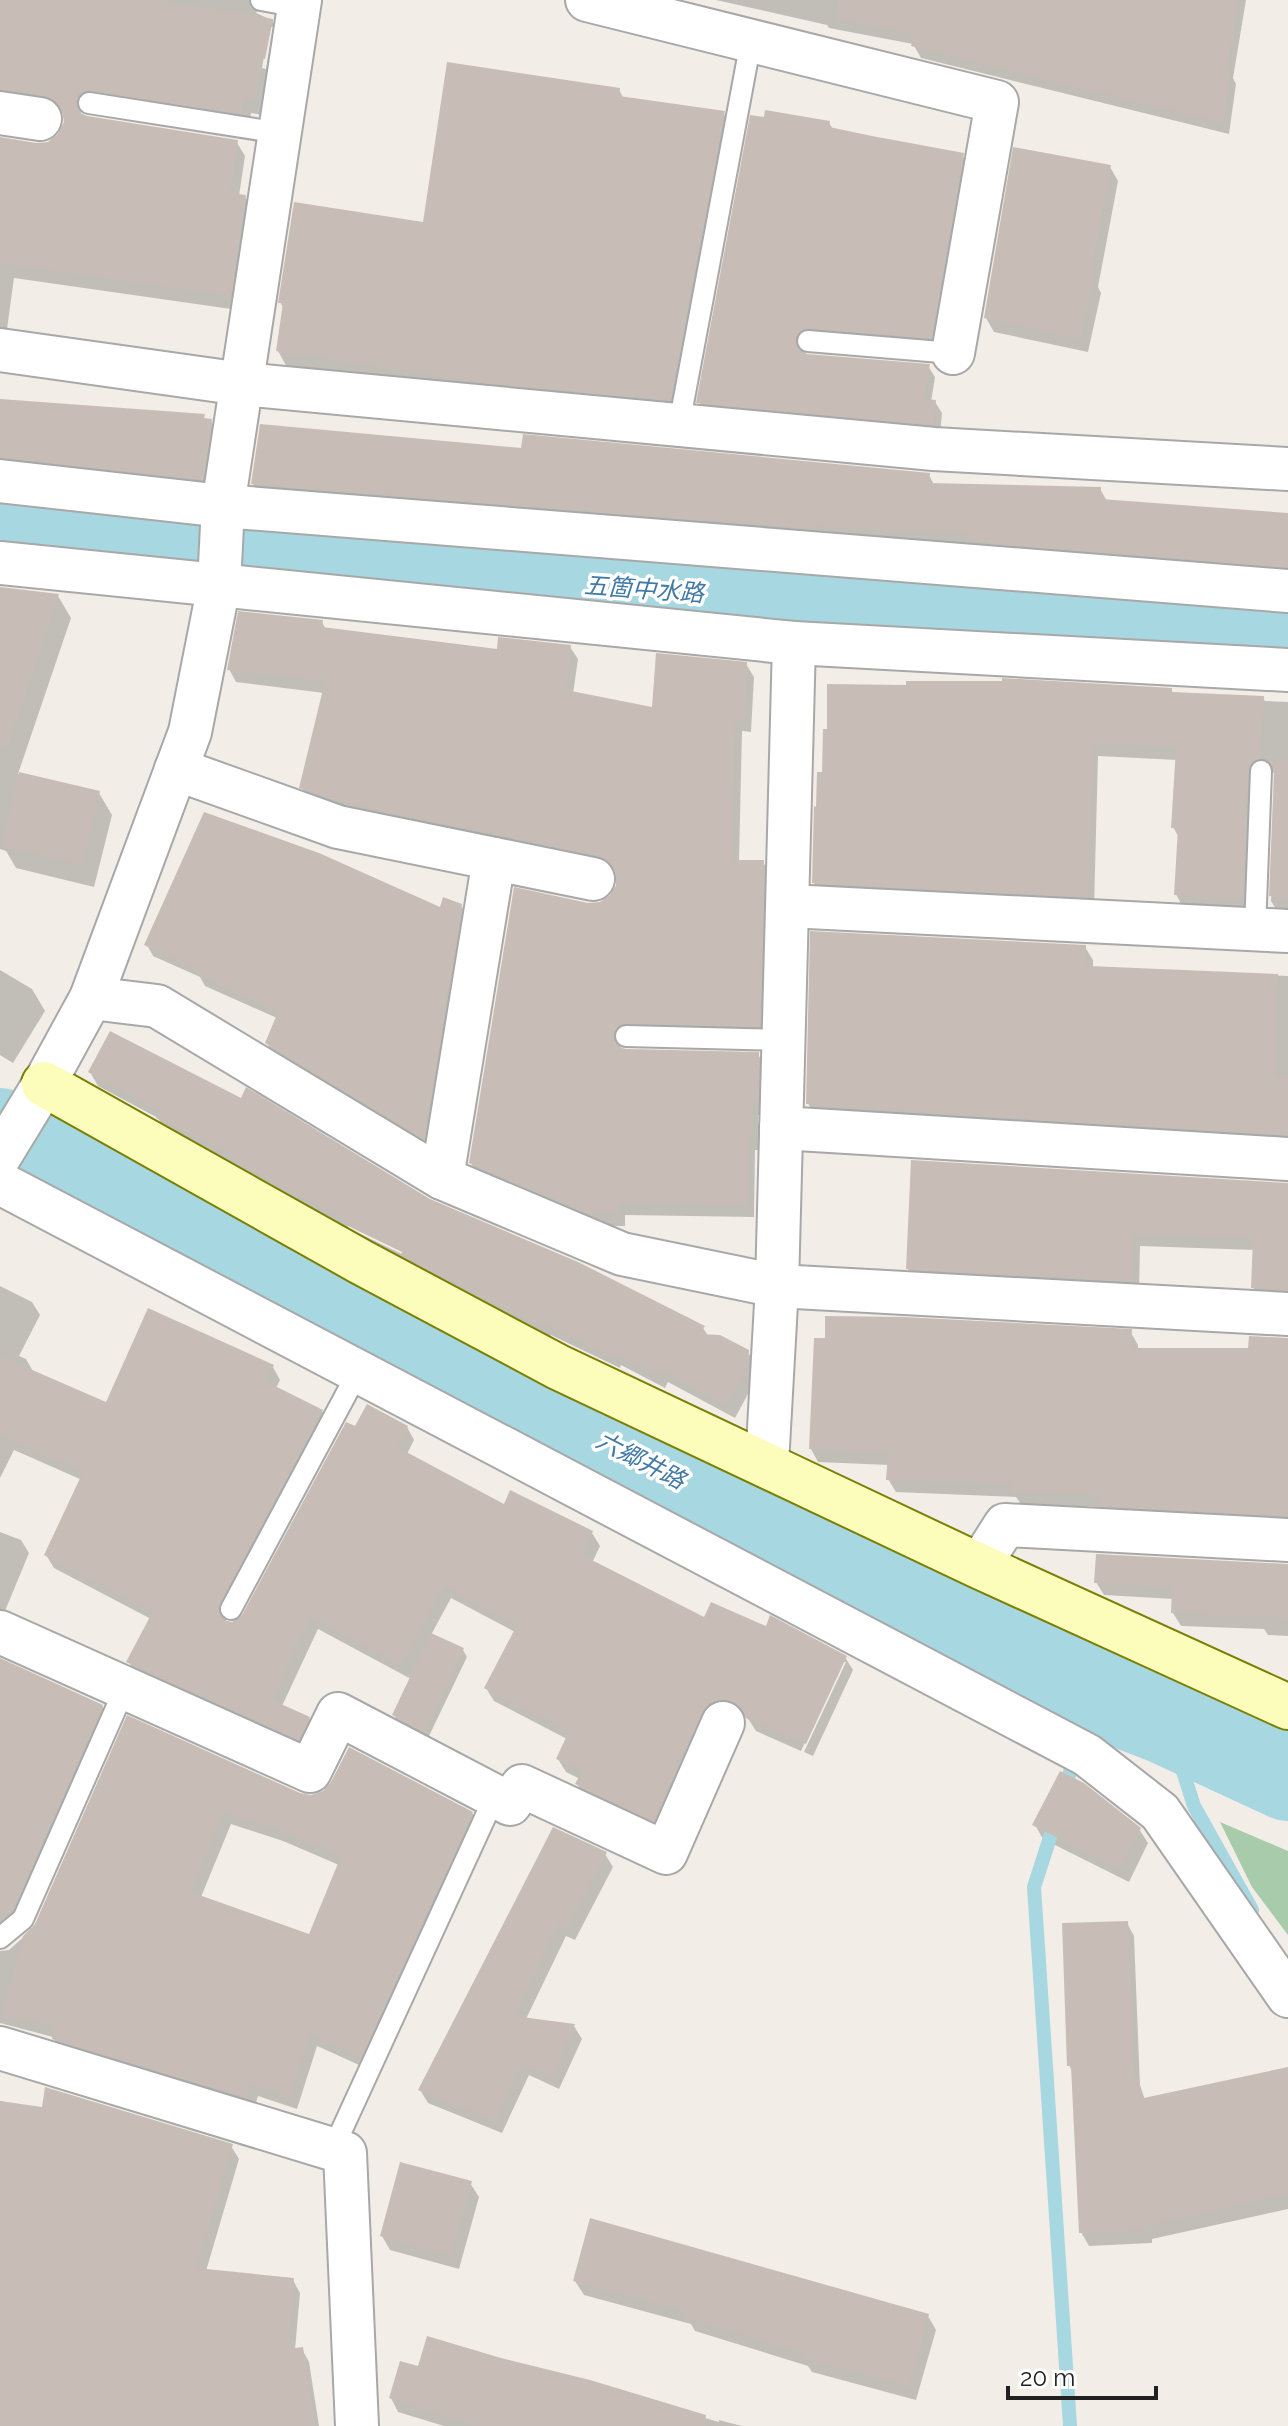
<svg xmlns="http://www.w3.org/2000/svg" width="1288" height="2426" viewBox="0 0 1288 2426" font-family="Raleway,'Noto Sans JP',sans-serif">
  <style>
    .cemetery { fill: #a8cbab }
    .shadow { fill: #0003; fill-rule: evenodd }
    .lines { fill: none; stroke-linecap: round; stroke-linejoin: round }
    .stream { stroke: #a7d7e0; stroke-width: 14 }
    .river { stroke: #a7d7e0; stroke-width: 88 }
    .building { fill: #c7bdb6; fill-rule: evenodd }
    .lane-casing { stroke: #a8a8a8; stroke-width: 24 }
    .street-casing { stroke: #a8a8a8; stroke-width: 46 }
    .secondary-casing { stroke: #797f01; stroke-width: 48 }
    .lane { stroke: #fff; stroke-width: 20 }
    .street { stroke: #fff; stroke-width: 42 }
    .secondary { stroke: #fcfcbb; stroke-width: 44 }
    .labels { text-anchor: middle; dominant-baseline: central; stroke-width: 7; stroke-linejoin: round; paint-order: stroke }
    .water-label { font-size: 24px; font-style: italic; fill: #4279a6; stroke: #fff }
  </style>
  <rect width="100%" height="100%" fill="#f2eee7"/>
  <path class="cemetery" d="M1220,1822L1288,1851V1935L1252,1887Z"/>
  <g class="shadow">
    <path d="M0,0H278L264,2L256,13L272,20L280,35L263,115L251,113L249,128L87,109L85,113L81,109V116L236,141L245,156L239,196L245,197L253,212L238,310L14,278L7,329L0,328V139L36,145L50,143L61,135L66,124L65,114L54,110L0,105ZM269,27H273L266,69L262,68Z"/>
    <path d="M716,0H1246L1233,78L1236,84L1229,134L921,58L913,44L829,28L827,25Z"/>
    <path d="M619,90L624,99L723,113L738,138L684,425L292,376L278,351L284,309L280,302L425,224Z"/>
    <path d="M829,123L833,129L962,155L969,166L937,349L808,341L800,352L806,356L928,366L935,377L931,402H935L942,413L940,435L705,413L699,402Z"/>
    <path d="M1110,167L1118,181L1098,287L1101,293L1088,352L994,332L986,318Z"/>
    <path d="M0,401L203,416L206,421H211L219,436L210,494L0,475Z"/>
    <path d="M523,450L929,475L934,485L1100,489L1107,501L1288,515V579L261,498L253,484Z"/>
    <path d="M0,589L58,596L71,618L18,774L99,793L112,815L94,887L16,868L6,851L0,849Z"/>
    <path d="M322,622L326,630L498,652L570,647L578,659L573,694L654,710L746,664L754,677L751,732L742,731L739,862H763L770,875L766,1039L622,1041L620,1049L758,1054L765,1067L764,1115H758V1150H755L754,1217L625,1215V1226H596L478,1176L471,1163L588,905L600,904L612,897L618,885V873L607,868L309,800L301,787L324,693L236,682L229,669Z"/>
    <path d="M1171,690L1174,694L1263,698L1265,701L1288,702V914H1279L1271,901L1276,774L1271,771L1261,773L1250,912L1183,908L1176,894L1180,839L1173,827L1177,760L1098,756L1094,909L821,896L814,883Z"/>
    <path d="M461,906L468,917L430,1149L273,1054L267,1043L277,1018L205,986L200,977L153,956L147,945Z"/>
    <path d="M1085,947L1093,960V968L1288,976V1147L815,1116L808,1103Z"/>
    <path d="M0,970L32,989L45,1011L13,1063L0,1055Z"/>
    <path d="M90,1072L429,1200L703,1328L709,1337L748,1352L756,1366L755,1381L735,1418L668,1382L665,1388L621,1365L620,1368L551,1335L549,1339L241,1174L236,1165L166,1132L158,1118L98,1086ZM348,1223L412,1254L410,1258L348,1228Z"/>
    <path d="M1288,1185V1302L1260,1301L1253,1287L1255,1250L1140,1246L1139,1294L916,1282L908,1269Z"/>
    <path d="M0,1286L32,1302L40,1315L19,1356L26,1359L34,1373L107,1405L273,1367L280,1380L276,1388L322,1411L329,1425L226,1617V1623L238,1622L356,1429L407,1427L414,1440L407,1454L505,1506L592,1533L600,1546L592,1563L705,1620L767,1628L845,1657L853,1670L813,1756L804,1752L846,1662H842L801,1751L756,1731L749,1720L741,1714L728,1712L661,1833L585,1797L577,1784L580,1779L566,1772L558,1759L567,1739L494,1701L486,1688L515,1632L451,1598L431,1635L463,1650L467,1657L428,1738L398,1722L394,1715L411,1679L318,1629L282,1706L309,1718L316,1732L306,1752L136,1676L129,1662L151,1619L54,1568L46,1555L82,1480L14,1450L0,1478Z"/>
    <path d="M1130,1331L1138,1345V1350H1250L1288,1340V1528L1108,1519L1102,1507L1021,1504L1016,1497L896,1492L888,1479L889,1465L818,1462L811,1449Z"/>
    <path d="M0,1532L21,1540L29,1553L0,1623Z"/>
    <path d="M1288,1566V1636L1268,1635L1264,1629L1181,1626L1173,1613L1174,1599L1104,1595L1096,1582Z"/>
    <path d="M0,1660L102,1706L110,1720L19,1924L0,1942Z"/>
    <path d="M128,1718L300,1795L472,1813L480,1827L368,2069L317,2046L297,2109L258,2096L254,2110L61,2052L53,2037L0,2023V1951L9,1950L37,1925ZM231,1824L283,1841L339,1865L310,1936L201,1897Z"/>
    <path d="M1035,1825L1139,1829L1148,1843L1129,1882L1043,1839Z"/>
    <path d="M605,1854L613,1867L575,1940L566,1936L526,2019L574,2026L582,2039L559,2089L529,2075L502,2133L428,2103L420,2090Z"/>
    <path d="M1127,1923L1134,1936L1140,2085L1145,2100L1288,2069V2209L1152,2239V2243L1089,2246L1081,2232L1073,2073L1069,2065Z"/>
    <path d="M0,2101L231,2146L239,2159L206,2271L293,2280L300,2293L295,2350L302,2349L309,2362L319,2426H0Z"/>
    <path d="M470,2183L479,2197L459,2269L390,2250L382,2236Z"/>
    <path d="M575,2281L928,2316L936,2330L916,2400L812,2372L808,2366L695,2331L691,2324L584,2295Z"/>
    <path d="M419,2369L644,2401L719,2422V2420L742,2426H444L398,2412L391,2398Z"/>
  </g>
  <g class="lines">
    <g class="stream">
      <path d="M1167,1721L1194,1806L1252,1910"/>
      <path d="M1064,1791L1095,1693"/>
      <path d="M1056,1819L1034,1887L1070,2426"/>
    </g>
    <g class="river">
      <path d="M0,536L208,559L310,567L1288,632"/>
      <path d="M0,1132L1095,1693L1167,1721L1288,1777"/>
    </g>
  </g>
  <g class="building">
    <path d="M0,0H156L273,19L265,59L262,58L255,101L244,99L241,114L91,90L79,94L76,102L80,113L87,116L238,140L230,193L246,195L231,296L0,263V137L36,143L48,142L58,134L64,122L62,110L54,100L44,95L0,90Z"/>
    <path d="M838,0H1238L1227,69H1231L1223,123L911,46L914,34L836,19Z"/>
    <path d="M447,62L620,88L619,96L725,111L670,400L483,382L276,351L283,303H278L294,202L423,222Z"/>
    <path d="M765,110L830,121L829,127L872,136L964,153L931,338L809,328L802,330L795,339L797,347L807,354L930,364L924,399L936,400L934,425L696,403L750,115L764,117Z"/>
    <path d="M1013,147L1111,165L1090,276L1094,277L1080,339L984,318Z"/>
    <path d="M0,399L205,414L204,418L212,419L203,480L0,457Z"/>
    <path d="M260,424L521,448L523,434L930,473L929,483L1101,487V499L1288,513V567L968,541V534L812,526V528L251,484Z"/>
    <path d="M0,587L59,594L7,748L0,747Z"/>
    <path d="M238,611L323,620L322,627L497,649L498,637L571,645L566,690L652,707L656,653L747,662L744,720L735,719L732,860H764L760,1026L626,1023L615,1029L613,1036L619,1047L626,1049L759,1052L758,1103H751L752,1138H749L748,1205L619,1203V1213H588L469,1163L514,887L588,903L600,902L610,895L616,885L615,871L608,861L598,855L333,800L299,788L325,681L227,670Z"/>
    <path d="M1002,678L1172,688V692L1264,696L1260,758L1250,763L1248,770L1243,894H1238L1237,899L1174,895L1178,828H1171L1176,748L1092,743L1088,897L812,883L814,806L816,807L817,772H822L823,729H827V684L906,685V681H1002Z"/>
    <path d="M1269,761H1288V898L1269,896L1274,772Z"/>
    <path d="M19,772L100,791L82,865L1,846Z"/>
    <path d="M204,812L319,853L440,907L443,897L462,904L424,1139L265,1043L278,1012L196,974L198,970L144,945Z"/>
    <path d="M810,931L1086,945V964L1089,966L1278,974L1275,1076L1288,1077V1135L806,1104Z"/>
    <path d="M110,1031L241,1098L246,1087L430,1199L578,1262L705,1326L700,1334L720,1335L749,1350L748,1366L727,1405L660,1370L657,1376L613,1353L612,1356L543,1323L541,1326L446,1279L401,1255L402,1252L344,1224L346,1220L231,1160L234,1155L156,1118L160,1111L88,1072Z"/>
    <path d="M911,1160L1288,1183V1290L1251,1288L1253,1238L1133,1234L1132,1281L906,1269Z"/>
    <path d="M148,1308L274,1365L265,1381L323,1410L220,1603L218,1610L224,1620L232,1622L242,1615L346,1422L355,1426L367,1404L408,1426L397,1447L504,1504L510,1490L593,1531L582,1555L704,1617L711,1602L766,1626L770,1615L847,1656L806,1744L746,1718L742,1708L732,1701L721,1699L709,1703L701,1713L688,1743L672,1767L676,1769L654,1821L575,1784L582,1771L556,1759L569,1731L484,1688L517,1625L444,1586L401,1665L310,1617L272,1700L310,1717L299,1740L126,1662L153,1611L44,1555L83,1472L0,1435V1356L106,1402Z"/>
    <path d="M825,1316L904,1317L1132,1329L1131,1348H1248L1249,1336L1288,1338V1516L1099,1506L1100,1495L1011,1492L1012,1484L886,1480L888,1453L809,1449L814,1338H825Z"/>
    <path d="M1096,1554L1288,1564V1618L1171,1613L1172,1587L1094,1583Z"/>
    <path d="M431,1633L464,1648L425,1732L392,1715Z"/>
    <path d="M0,1658L103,1705L12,1911L8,1914L0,1912Z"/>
    <path d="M127,1715L300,1793L311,1795L323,1791L331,1782L349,1747L473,1812L361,2057L310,2034L290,2097L250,2084L246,2098L52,2039L53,2027L2,2014L23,1936L35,1924ZM224,1811L274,1828L341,1856L309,1934L191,1892Z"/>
    <path d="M1060,1771L1084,1783L1141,1828L1120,1869L1032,1825Z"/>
    <path d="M553,1827L607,1852L567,1928L558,1924L514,2016L575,2024L552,2077L522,2063L495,2121L418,2090Z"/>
    <path d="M1128,1921L1134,2078L1138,2077L1139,2099L1288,2067V2194L1145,2226V2230L1079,2233L1071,2066H1067L1062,1923Z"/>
    <path d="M45,2087L233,2144L196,2268L294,2278L287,2349L303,2347L315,2426H0V2101L42,2107Z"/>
    <path d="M400,2162L472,2181L451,2256L380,2236Z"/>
    <path d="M590,2218L929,2314L909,2387L801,2357L802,2353L685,2317L686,2312L573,2281Z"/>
    <path d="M427,2336L501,2358L590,2380L706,2415L705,2426H475L389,2398L400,2361L418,2366Z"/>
  </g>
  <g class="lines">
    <defs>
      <g id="lane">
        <path d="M261,0L299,7"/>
        <path d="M89,103L280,133"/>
        <path d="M808,341L953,353"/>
        <path d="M679,425L751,41"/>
        <path d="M1255,929L1261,771"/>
        <path d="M626,1036L784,1040"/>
        <path d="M231,1609L358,1372"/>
        <path d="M0,1938L23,1919L125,1688"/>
        <path d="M333,2149L495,1796"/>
      </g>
      <g id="street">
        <path d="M587,0L997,102L953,353"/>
        <path d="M0,113L40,119"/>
        <path d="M0,350L242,384L934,449L1288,469"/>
        <path d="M0,481L223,506L1288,591"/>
        <path d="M0,563L794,643L1288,670"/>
        <path d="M176,769L338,827L593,879"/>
        <path d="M788,906L1288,931"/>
        <path d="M91,998L157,1006L442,1178L622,1254L777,1286L1288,1314"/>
        <path d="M781,1128L1288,1159"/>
        <path d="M0,1156L44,1084L91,998L190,732L219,585L223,506L300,0"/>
        <path d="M442,1178L494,859"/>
        <path d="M0,1183L1087,1755L1160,1812L1288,1996"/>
        <path d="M767,1464L777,1286L794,643"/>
        <path d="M979,1566L1005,1525L1288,1540"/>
        <path d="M0,1632L310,1771L338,1714L510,1804L522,1786L666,1853L723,1723"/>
        <path d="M0,2048L345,2153L357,2426"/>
      </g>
      <path id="secondary" d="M44,1084L361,1262L558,1367L979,1566L1288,1707"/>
    </defs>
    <use href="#lane" class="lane-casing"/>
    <use href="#street" class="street-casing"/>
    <use href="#secondary" class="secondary-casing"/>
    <use href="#lane" class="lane"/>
    <use href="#street" class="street"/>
    <use href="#secondary" class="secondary"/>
  </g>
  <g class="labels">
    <g class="water-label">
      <text transform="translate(644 589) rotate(4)">五箇中水路</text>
      <text transform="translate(641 1460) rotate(27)">六郷井路</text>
    </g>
  </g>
  <path d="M1008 2386v12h148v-12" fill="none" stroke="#212121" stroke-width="4"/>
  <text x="1020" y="2386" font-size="24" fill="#212121" stroke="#ffffff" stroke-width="6" paint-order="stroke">20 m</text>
</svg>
